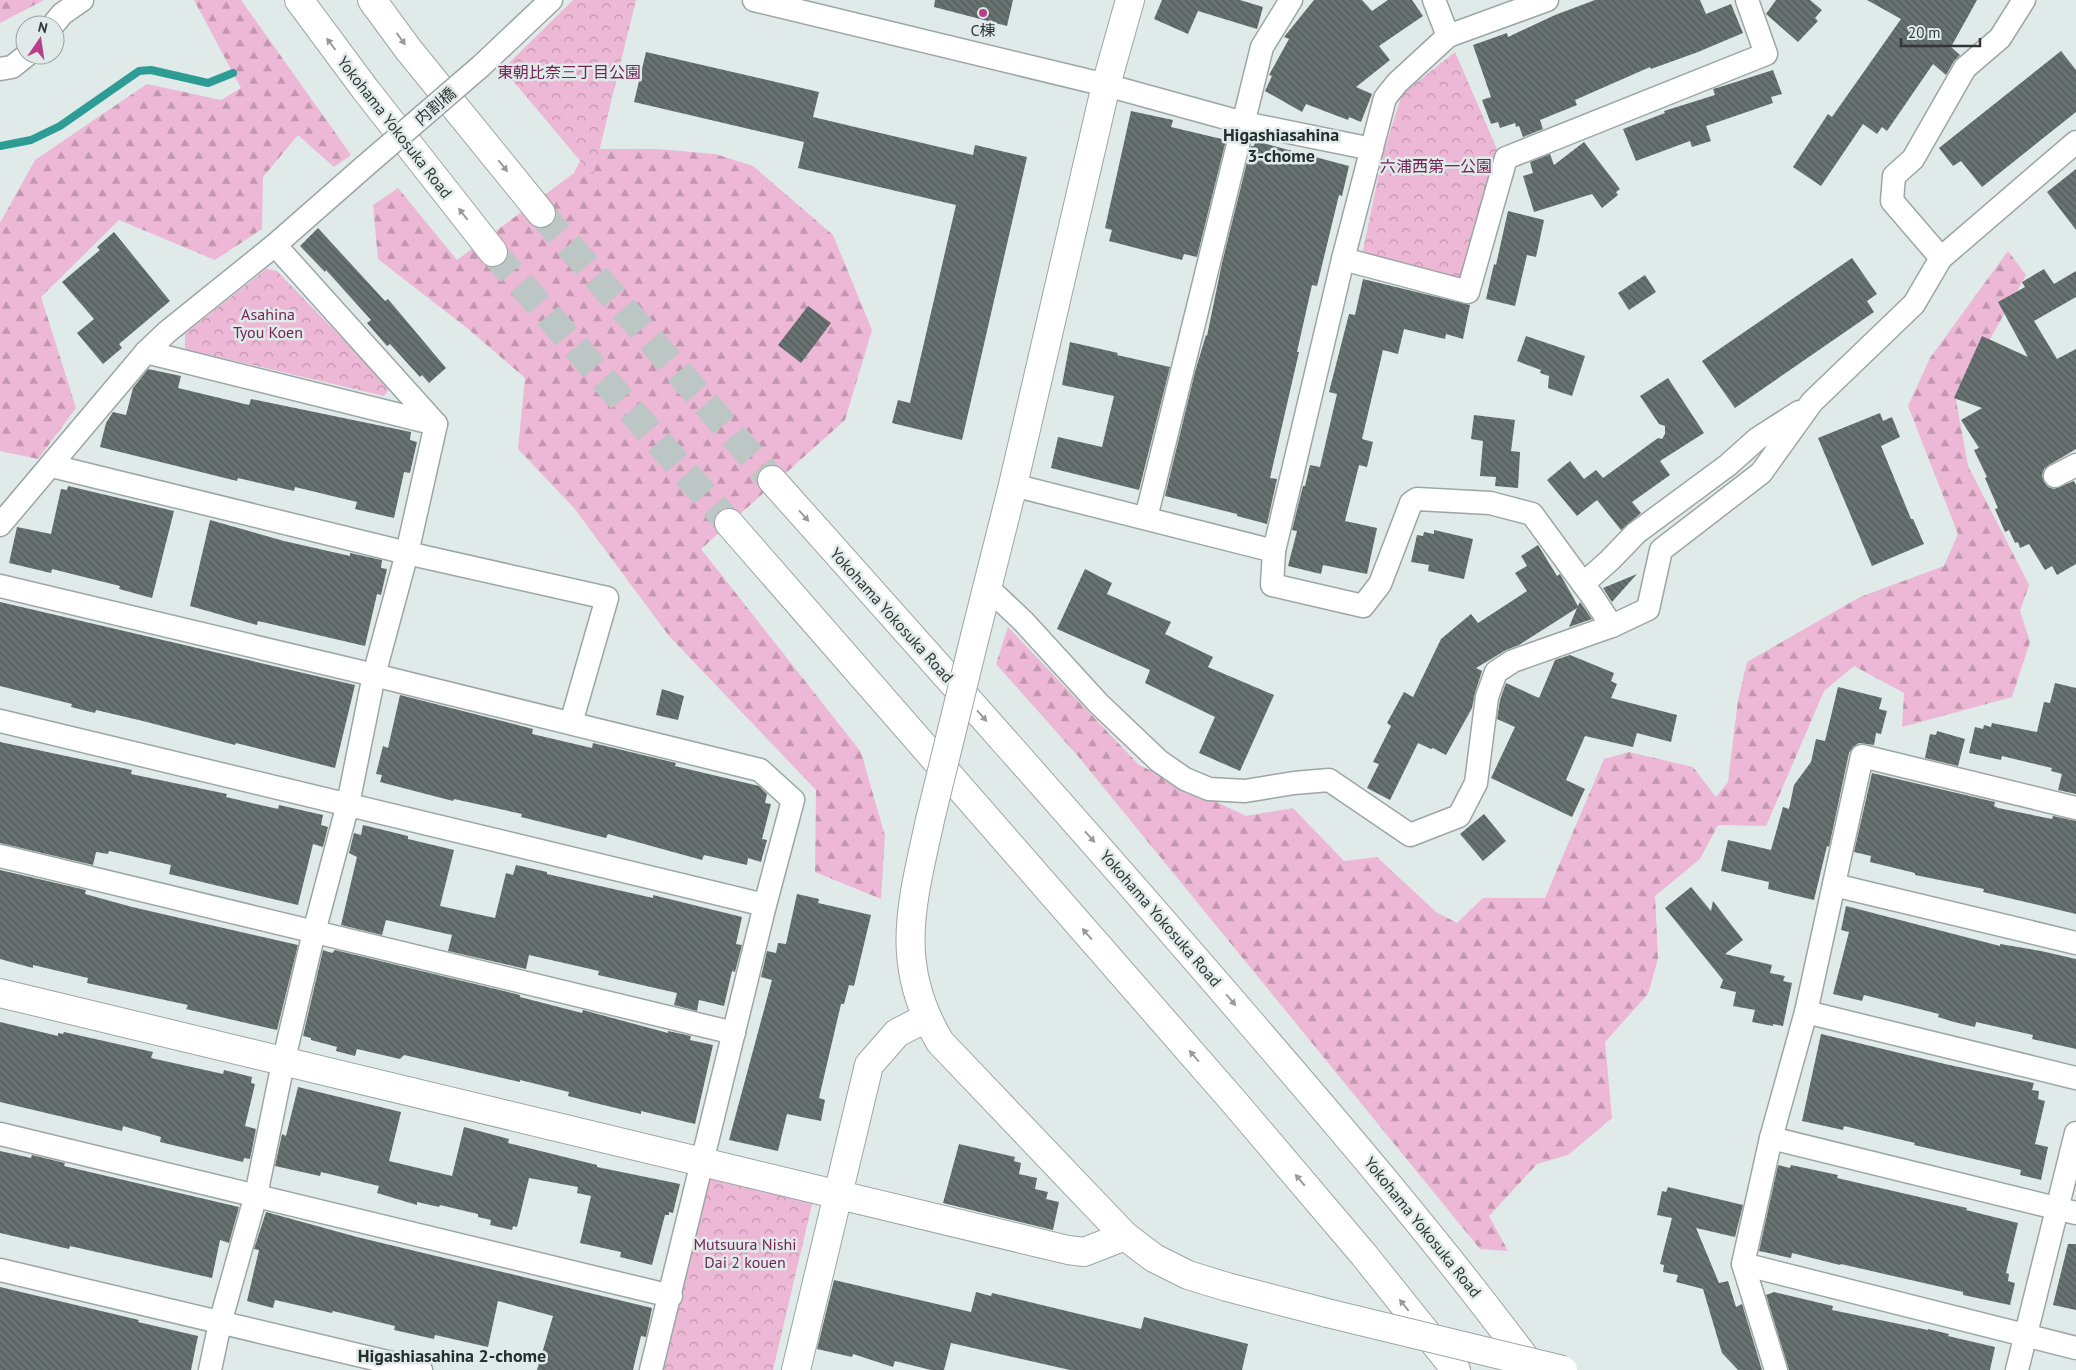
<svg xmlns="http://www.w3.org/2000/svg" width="2076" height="1370" viewBox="0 0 2076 1370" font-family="'PT Sans','Noto Sans JP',sans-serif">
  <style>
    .forest { fill: url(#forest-firs) }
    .park { fill: url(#park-crowns) }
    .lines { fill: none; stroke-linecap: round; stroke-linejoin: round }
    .stream { stroke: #2d9c95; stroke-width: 8 }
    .building { fill: url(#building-back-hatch) }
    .motorway-tunnel { stroke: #bcc6c5; stroke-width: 28; stroke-dasharray: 28 14; stroke-linecap: butt }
    .minor-casing { stroke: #9ca6a5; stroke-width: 25 }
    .tertiary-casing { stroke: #9ca6a5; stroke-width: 30 }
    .motorway-casing { stroke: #9ca6a5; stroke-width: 30 }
    .minor { stroke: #fff; stroke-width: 22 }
    .tertiary { stroke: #fff; stroke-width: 28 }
    .motorway { stroke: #fff; stroke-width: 28 }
    .minor-bridge-casing { stroke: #9ca6a5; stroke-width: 25; stroke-linecap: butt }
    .tertiary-bridge-casing { stroke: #9ca6a5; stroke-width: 30; stroke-linecap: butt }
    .minor-bridge { stroke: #fff; stroke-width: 22 }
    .tertiary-bridge { stroke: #fff; stroke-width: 28 }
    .oneway { fill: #989b9a }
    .poi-dot { fill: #bb3e8d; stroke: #dfeae9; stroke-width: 2 }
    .labels { text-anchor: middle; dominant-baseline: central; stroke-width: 5; stroke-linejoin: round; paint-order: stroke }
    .poi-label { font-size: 16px; fill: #323736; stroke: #dfeae9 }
    .park-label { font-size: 16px; fill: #752457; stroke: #dfeae9 }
    .street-label { font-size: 16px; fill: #323736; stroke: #dfeae9 }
    .neighbourhood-label { font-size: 18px; font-weight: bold; fill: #262f2e; stroke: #dfeae9 }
  </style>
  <defs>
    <pattern id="forest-firs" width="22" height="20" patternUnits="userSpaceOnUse" patternTransform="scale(1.25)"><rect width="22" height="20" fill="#edb8d5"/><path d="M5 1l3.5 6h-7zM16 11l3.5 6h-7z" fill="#c196ae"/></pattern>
    <pattern id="park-crowns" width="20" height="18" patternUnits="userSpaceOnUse" patternTransform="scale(1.25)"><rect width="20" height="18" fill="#edb8d5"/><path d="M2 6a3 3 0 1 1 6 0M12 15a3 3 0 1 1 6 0" fill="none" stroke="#c196ae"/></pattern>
    <pattern id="building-back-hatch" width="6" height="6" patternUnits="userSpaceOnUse" patternTransform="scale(1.25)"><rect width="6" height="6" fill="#687271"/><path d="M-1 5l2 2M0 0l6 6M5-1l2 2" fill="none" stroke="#525a59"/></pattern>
  </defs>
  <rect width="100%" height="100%" fill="#dfeae9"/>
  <g class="forest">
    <path d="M0,0H44L0,23Z"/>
    <path d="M194,0H241L351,155L334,167L298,135L263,177L262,229L215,260L119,220L41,297L76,408L38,459L0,451V223L35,160L147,84L221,100L241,88Z"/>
    <path d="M586,149H657L715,154L753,166L833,235L872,330L845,420L701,549L861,752L885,836L881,899L815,872L816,790L669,636L574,508L518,449L525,378L467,328L378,259L373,205L398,188L457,260L574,173Z"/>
    <path d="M2008,251L2026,275L1956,400L1968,466L2029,585L2020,611L2030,642L2012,697L1902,727L1904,693L1854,666L1824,691L1766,826L1718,825L1700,859L1655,896L1658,959L1648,994L1605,1042L1612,1118L1568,1155L1537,1164L1489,1216L1508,1251L1480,1249L1077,755L996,664L1008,627L1139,765L1246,816L1293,808L1344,861L1377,857L1436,912L1457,923L1483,898H1545L1604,759L1629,752L1693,767L1716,797L1728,782L1738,700L1747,662L1860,597L1944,566L1958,534L1908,406L1930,358Z"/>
  </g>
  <g class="park">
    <path d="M573,0H636L593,176L503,69Z"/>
    <path d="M1455,52L1497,149L1460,279L1362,255L1383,154L1402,94Z"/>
    <path d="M266,269L277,271L390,388L384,396L185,349V334Z"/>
    <path d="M706,1175L813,1200L773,1370H662Z"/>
  </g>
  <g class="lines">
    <path class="stream" d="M0,146L31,140L60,126L139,71L151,70L208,83L233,73"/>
  </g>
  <g class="building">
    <path d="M935,0H1013L1007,26L934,7Z"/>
    <path d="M1162,0H1240L1263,7L1257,29L1198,11L1188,34L1154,19Z"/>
    <path d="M1314,0H1362L1372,11L1388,0H1412L1423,16L1379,46L1390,60L1356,87L1372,94L1361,122L1349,117L1348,120L1306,104L1302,112L1265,91L1272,76L1269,75L1289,39L1284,37Z"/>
    <path d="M1595,0H1700L1706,14L1731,4L1743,33L1698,52L1651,69L1650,67L1575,100L1577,105L1540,120L1543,129L1523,137L1519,126L1516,127L1515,123L1500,128L1498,122L1491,124L1482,100L1491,97L1473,45L1507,33L1508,37L1555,15Z"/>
    <path d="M1776,0H1810L1822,10L1815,18L1818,21L1798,42L1766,14Z"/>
    <path d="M1867,0H1977L1951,47L1960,55L1954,61L1946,75L1933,64L1887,131L1882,127L1877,134L1863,124L1821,186L1793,167L1828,114L1832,117L1901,19Z"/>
    <path d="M2061,51L2076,70V112L1982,187L1961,161L1953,166L1939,148Z"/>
    <path d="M646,52L819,92L813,117L973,155L975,145L1027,157L962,440L892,423L898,400L910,403L956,205L798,168L804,142L634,102Z"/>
    <path d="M1773,70L1782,94L1771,97L1773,103L1706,126L1711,141L1692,147L1690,141L1636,161L1623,129L1665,113L1664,111L1715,95L1713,89L1720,87Z"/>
    <path d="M1131,111L1173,120L1171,127L1226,140L1197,257L1184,254L1182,260L1109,241L1112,230L1105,228Z"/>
    <path d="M1255,141L1349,166L1342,196L1339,195L1317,286L1312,285L1297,352H1299L1270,478L1277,479L1267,524L1237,516V514L1165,496L1195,372L1206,335L1207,336L1222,263L1251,146H1254Z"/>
    <path d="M1584,142L1620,189L1616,192L1618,195L1602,208L1592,194L1534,212L1523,176L1533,173L1530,162L1550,154L1554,165Z"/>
    <path d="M2076,169V230L2047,192Z"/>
    <path d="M1508,211L1544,220L1536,257L1527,255L1515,306L1486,299L1494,264L1496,265Z"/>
    <path d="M318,228L385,301L388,299L446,368L429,383L422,375L420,377L390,344L387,346L367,323L371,320L326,270L325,272L300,246Z"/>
    <path d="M114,232L170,301L119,344L122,348L103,364L77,333L94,319L62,282L100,250L97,247Z"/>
    <path d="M1852,258L1877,294L1867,301L1874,312L1735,408L1702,361Z"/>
    <path d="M2044,269L2054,284L2076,271V297L2034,321L2057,359L2076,349V449L2049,465L2044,469L2042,475L2044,482L2048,487L2054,489L2074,481L2076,485V564L2057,575L2052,566L2045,570L2029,544L2020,548L2018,542L2015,543L2009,530L2005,532L1995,509L1998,508L1985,478L1987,477L1974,450L1979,448L1961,420L1982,408L1954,398L1982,336L2028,357L1998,302L2025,287L2022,282Z"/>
    <path d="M1645,275L1656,292L1629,310L1618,293Z"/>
    <path d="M1363,279L1470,305L1463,339L1446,334L1445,339L1404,329L1398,354L1383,350L1362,439L1373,442L1367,467L1359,465L1345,521L1377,528L1367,574L1323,565L1321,574L1288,566L1297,531L1292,530L1303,486H1305L1310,465L1320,467L1337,394L1329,392L1349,314L1355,315Z"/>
    <path d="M808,306L831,323L801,363L778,345Z"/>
    <path d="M1526,336L1585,356L1572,396L1548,388L1549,376L1540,373L1541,370L1517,361Z"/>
    <path d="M1070,342L1118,353L1117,355L1170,367L1139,490L1051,468L1058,437L1102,447L1114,396L1062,385Z"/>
    <path d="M148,369L181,376L178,388L249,405L251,399L411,432L410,440L417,442L410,473L404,472L394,518L355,509L357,502L295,487L294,491L238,478L237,481L100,447L106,423L113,412L126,415L133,388Z"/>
    <path d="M1668,378L1704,433L1660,461L1670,475L1632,502L1641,513L1621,530L1597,500L1577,516L1547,480L1570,461L1584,479L1596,470L1603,478L1658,438L1662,439L1665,434V426L1659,424L1640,396Z"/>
    <path d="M1880,413L1883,421L1892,417L1900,437L1881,446L1911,519H1913L1924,544L1872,566L1818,438Z"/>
    <path d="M1474,415L1515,420L1511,451L1520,452L1518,488L1495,486L1496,477L1480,476L1483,441L1471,439Z"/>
    <path d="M68,486L174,511L152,598L119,589L120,586L52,569L51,573L9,563L17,527L51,534L61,489L67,490Z"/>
    <path d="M210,520L284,541L350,556V553L382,560L381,568L387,569L381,595L377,594L365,646L258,621L257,625L190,606Z"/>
    <path d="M1434,530L1473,539L1464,579L1428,571L1429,565L1411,562L1417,535L1423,536L1424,532L1434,534Z"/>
    <path d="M1538,545L1557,576L1560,574L1578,606L1580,602L1592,619L1569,627L1577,608L1519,645L1506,650L1476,668L1482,671L1475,693L1472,708L1446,755L1433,748L1431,749L1418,743L1390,800L1367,788L1379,764L1373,762L1391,726L1387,723L1404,692L1413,697L1441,639L1471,614L1478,623L1527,591L1515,573L1527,566L1521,556Z"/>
    <path d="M1085,569L1112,583L1107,594L1171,622L1165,634L1213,657L1208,667L1274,695L1240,771L1199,753L1215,717L1145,683L1150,670L1057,629Z"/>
    <path d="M1637,574L1612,602L1603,588Z"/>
    <path d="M0,602L355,685L335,768L236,743L235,745L143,721L96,710L95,713L71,707L72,704L0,686Z"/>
    <path d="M1570,655L1614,673L1611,681L1617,684L1611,698L1677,715L1671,742L1637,733L1633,747L1585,736L1566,780L1585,789L1572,817L1491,778L1515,727L1497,719L1500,700L1506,683L1539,698L1555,660Z"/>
    <path d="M2055,683L2076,688V794L2058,790L2062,774L2051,771L2052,768L2002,756L2001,760L1969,753L1975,727L1983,729L1984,725L1991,727L1992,723L2037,732L2044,702L2050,703Z"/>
    <path d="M1838,687L1882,698L1879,709L1887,711L1881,734L1876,733L1874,745L1859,743L1853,747L1849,753L1829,847L1827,846L1814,900L1768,889L1769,882L1721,871L1728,840L1771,850L1783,807L1789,809L1794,785L1811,762L1816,739L1825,741Z"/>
    <path d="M662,689L684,696L678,720L656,715Z"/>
    <path d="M400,695L533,729L532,734L592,748L593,743L676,763L675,766L759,786L767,794L765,803L771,804L762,839L767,840L761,862L748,858L747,865L704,855L702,860L608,834L606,838L521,817L522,814L454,799L453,801L380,782L382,775L376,774L383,746L388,748Z"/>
    <path d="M1937,731L1965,739L1958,766L1925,758L1930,734L1936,735Z"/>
    <path d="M0,742L132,770L131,774L227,794L226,797L278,809L279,805L323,815L321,825L328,827L323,847L313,844L298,905L169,874L171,865L109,851L108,854L96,852L93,865L0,843Z"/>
    <path d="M1872,773L1995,802L1994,806L1998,808L2052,819L2053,816L2076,821V914L1983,892L1984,889L1915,875V873L1870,862L1871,856L1854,852Z"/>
    <path d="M1484,814L1506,841L1483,861L1460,834Z"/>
    <path d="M363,825L408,836V839L454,850L440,906L495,918L506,873L513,875L516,865L547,872V874L653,898V895L742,917L736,944L742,945L735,972L732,971L724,1006L699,1000L697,1011L674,1005L677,993L598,975L599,971L529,955L526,969L448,951L452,935L386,920L382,935L341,925L357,857L349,853L354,833L361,835Z"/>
    <path d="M0,870L86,890L85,894L132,907L298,945L277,1030L186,1009L188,1005L87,983L88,978L33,965V968L0,959Z"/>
    <path d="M1691,887L1711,911L1713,901L1743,940L1725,954L1772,965L1770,973L1785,976L1783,981L1792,983L1783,1026L1773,1024V1026L1752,1022L1755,1010L1733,1006L1736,992L1720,988L1723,980L1665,908Z"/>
    <path d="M797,894L819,899L818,903L871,915L854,986L849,985L844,1004H841L819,1098L825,1100L821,1121L787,1114L778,1151L729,1140L772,980L761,977L767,951L776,953L778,943L786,944Z"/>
    <path d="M1846,906L2000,946V944L2041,951L2076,959V1049L2032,1039L2033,1035L1976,1022L1975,1027L1954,1022L1938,1017L1939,1014L1864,995L1862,1001L1833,994L1849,932L1841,930Z"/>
    <path d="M323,950L332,953L335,950L520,995V997L582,1013L583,1010L668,1033V1031L691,1036L690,1040L713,1045L695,1124L641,1111V1114L595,1103L568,1096L569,1092L520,1080V1082L404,1055L400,1059L357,1049L355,1056L336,1051L337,1047L311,1040V1038L303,1036Z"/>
    <path d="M0,1022L58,1036V1033L63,1034L64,1032L153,1052L151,1058L223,1074L224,1070L252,1077L251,1083L255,1084L245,1126L256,1129L250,1159L244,1158L243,1162L160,1142L161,1137L123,1126L122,1131L0,1102Z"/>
    <path d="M1821,1034L1945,1064L2034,1083L2032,1090L2039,1091L2038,1099L2045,1101L2035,1144L2048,1147L2041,1180L2020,1175L2021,1170L1914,1145L1915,1143L1844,1126L1843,1130L1802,1121Z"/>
    <path d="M298,1087L401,1112L389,1161L452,1176L464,1127L509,1139L508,1143L597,1165V1167L680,1184L673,1213L669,1212V1215H665L652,1265L620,1257L621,1252L580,1243L591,1196L577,1193L578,1187L529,1178L517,1227L513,1226L512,1230L490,1225L491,1220L478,1217V1214L440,1205L439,1207L417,1202V1205L377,1193L379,1186L321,1172L320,1176L275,1166L282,1134L286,1136Z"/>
    <path d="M959,1144L1015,1157L1014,1161L1021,1163L1019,1174L1037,1178L1035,1189L1048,1192L1046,1199L1059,1202L1053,1230L943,1203Z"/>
    <path d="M0,1151L31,1158L32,1155L65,1163L64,1166L239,1207L229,1243L220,1240L212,1278L70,1246L69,1249L0,1233Z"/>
    <path d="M1778,1165L1790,1168L1791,1165L1838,1175L1837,1178L1967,1208L1966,1210L2018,1223L2006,1273L2009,1274L2008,1281L2015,1283L2010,1305L1963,1295V1292L1841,1264L1840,1265L1792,1253L1791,1258L1759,1251Z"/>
    <path d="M1668,1187L1743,1205L1735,1237L1696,1228L1719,1283L1728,1281L1736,1307L1742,1304L1762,1370H1738L1722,1353L1703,1289L1676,1282L1678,1275L1663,1272L1664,1265L1660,1264L1672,1218L1657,1215L1662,1191L1666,1192Z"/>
    <path d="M266,1212L357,1237L652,1308L646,1337L641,1336L633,1370H537L553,1316L498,1301L488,1347L435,1335L434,1339L394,1330L395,1326L333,1311L332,1313L275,1300L273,1308L247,1301L259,1250L254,1249Z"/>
    <path d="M2068,1244H2076V1310L2053,1305Z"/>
    <path d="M834,1280L971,1312L976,1292L991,1296L992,1293L1141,1329L1144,1317L1248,1344L1242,1370H1070L951,1343L944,1370H931L895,1361L893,1367L853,1354L852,1357L817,1349Z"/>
    <path d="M0,1287L139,1320L138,1322L198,1336L191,1370H0Z"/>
    <path d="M1774,1292L1833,1306L1832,1310L1928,1330V1329L1949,1334L1948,1336L1995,1347L1990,1370H1789L1766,1295Z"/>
  </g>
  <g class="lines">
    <g class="motorway-tunnel">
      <path d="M541,213L772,480"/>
      <path d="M493,252L729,523"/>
    </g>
    <defs>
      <g id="minor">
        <path d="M754,0L1106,85L1244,123L1372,149"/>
        <path d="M1434,0L1448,36"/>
        <path d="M53,25L62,14L82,0"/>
        <path d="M481,66L551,0"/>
        <path d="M0,69L12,67L27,55"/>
        <path d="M1941,258L1892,201L1894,176L1913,159L1965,68L2000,38L2024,0"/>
        <path d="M1343,259L1468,292L1506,158L1766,54L1747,0"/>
        <path d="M146,352L436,424"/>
        <path d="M52,466L407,553L607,598L571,723"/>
        <path d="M2055,476L2076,465"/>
        <path d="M1013,485L1274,551L1343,259L1385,98L1397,83L1448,36L1547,0"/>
        <path d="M1146,518L1262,47L1291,0"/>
        <path d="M0,525L146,352L167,332L275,245L365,166"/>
        <path d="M1274,551L1272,585L1363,606L1380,584L1411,503L1417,499L1490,503L1532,514L1592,596L1612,626"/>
        <path d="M1583,584L1610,560L1636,533L1728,465L1757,439L1799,412"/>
        <path d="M0,586L374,675L760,770L793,800L765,905L651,1370"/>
        <path d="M987,587L1023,621L1099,704L1159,761L1185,779L1209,789L1245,791L1294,783L1329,780L1410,835L1459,816L1476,783L1487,697L1496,672L1513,661L1612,626L1648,609L1661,550L1761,473L1812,402L1914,304L1941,258L2076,142"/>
        <path d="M0,721L765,905"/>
        <path d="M0,856L734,1033"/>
        <path d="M1834,885L2076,943"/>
        <path d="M1806,1012L2076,1078"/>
        <path d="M0,1134L671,1296"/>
        <path d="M1771,1138L2076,1213"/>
        <path d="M1743,1264L2076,1348"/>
        <path d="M0,1270L421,1370"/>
        <path d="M210,1370L220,1323L256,1195L283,1063L314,932L348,804L374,675L407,553L436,424L275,245"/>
        <path d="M1776,1370L1743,1264L1771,1138L1806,1012L1862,756L2076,808"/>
        <path d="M2017,1370L2076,1133"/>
      </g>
      <g id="tertiary">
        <path d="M975,636L1013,485L1106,85L1130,0"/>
        <path d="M930,820C912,904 893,963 940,1042L1125,1236L1154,1258L1188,1275L1227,1287L1327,1313"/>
        <path d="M0,993L1068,1250L1084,1252L1125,1236"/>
        <path d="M796,1370L869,1065L897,1033L926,1018"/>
      </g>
      <g id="motorway">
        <path d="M299,0L365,89L493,252"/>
        <path d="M372,0L408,49L541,213"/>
        <path d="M772,480C930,657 1088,834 1243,1014C1343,1130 1443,1247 1534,1370"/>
        <path d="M729,523L1235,1103L1364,1255L1456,1370"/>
      </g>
    </defs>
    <use href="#minor" class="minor-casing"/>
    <use href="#tertiary" class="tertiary-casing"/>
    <use href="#motorway" class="motorway-casing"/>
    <use href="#minor" class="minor"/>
    <use href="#tertiary" class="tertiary"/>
    <use href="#motorway" class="motorway"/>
    <defs>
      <path id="minor-bridge" d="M365,166L481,66"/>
      <g id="tertiary-bridge">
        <path d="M930,820L975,636"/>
        <path d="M1327,1313L1563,1370"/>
      </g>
    </defs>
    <use href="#minor-bridge" class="minor-bridge-casing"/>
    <use href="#tertiary-bridge" class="tertiary-bridge-casing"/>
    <use href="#minor-bridge" class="minor-bridge"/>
    <use href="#tertiary-bridge" class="tertiary-bridge"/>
  </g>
  <defs><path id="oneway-solid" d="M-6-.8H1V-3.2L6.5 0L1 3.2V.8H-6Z" transform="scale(1.25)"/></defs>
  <g class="oneway">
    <use href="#oneway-solid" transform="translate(401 39) rotate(54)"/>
    <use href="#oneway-solid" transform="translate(331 44) rotate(-127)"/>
    <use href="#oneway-solid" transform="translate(503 166) rotate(51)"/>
    <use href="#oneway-solid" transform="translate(463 214) rotate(-128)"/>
    <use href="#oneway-solid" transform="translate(804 516) rotate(48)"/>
    <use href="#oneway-solid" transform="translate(982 716) rotate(48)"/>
    <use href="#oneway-solid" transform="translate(1090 837) rotate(48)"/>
    <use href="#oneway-solid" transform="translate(1087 934) rotate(-131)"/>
    <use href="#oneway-solid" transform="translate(1231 1000) rotate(49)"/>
    <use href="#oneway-solid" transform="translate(1194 1056) rotate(-131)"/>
    <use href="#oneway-solid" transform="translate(1300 1180) rotate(-130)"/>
    <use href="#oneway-solid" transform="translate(1404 1305) rotate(-129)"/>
  </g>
  <circle class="poi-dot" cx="983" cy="13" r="5"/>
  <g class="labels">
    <g class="poi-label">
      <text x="983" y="30">C棟</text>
    </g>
    <g class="park-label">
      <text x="569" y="72">東朝比奈三丁目公園</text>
      <text x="1436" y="166">六浦西第一公園</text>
      <text x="268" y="314">Asahina<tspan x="268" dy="18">Tyou Koen</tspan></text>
      <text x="745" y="1244">Mutsuura Nishi<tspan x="745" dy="18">Dai 2 kouen</tspan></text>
    </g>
    <g class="street-label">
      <text transform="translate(435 106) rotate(-41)">内割橋</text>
      <text transform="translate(395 127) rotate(52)">Yokohama Yokosuka Road</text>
      <text transform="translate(892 615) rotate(48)">Yokohama Yokosuka Road</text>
      <text transform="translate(1161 918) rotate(49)">Yokohama Yokosuka Road</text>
      <text transform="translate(1423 1227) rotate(51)">Yokohama Yokosuka Road</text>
    </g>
    <g class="neighbourhood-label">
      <text x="1281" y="134">Higashiasahina<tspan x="1281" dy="21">3-chome</tspan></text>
      <text x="452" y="1355">Higashiasahina 2-chome</text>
    </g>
  </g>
  <g transform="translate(40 40) rotate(13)"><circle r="24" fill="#dfeae9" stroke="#9aa2a1"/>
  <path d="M0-4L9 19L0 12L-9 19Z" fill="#bb3e8d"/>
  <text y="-8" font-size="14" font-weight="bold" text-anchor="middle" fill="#323736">N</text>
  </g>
  <path d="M1901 38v8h79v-8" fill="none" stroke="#323736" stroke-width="2.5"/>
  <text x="1908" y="38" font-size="15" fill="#323736" stroke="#dfeae9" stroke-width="4" paint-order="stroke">20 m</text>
</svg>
